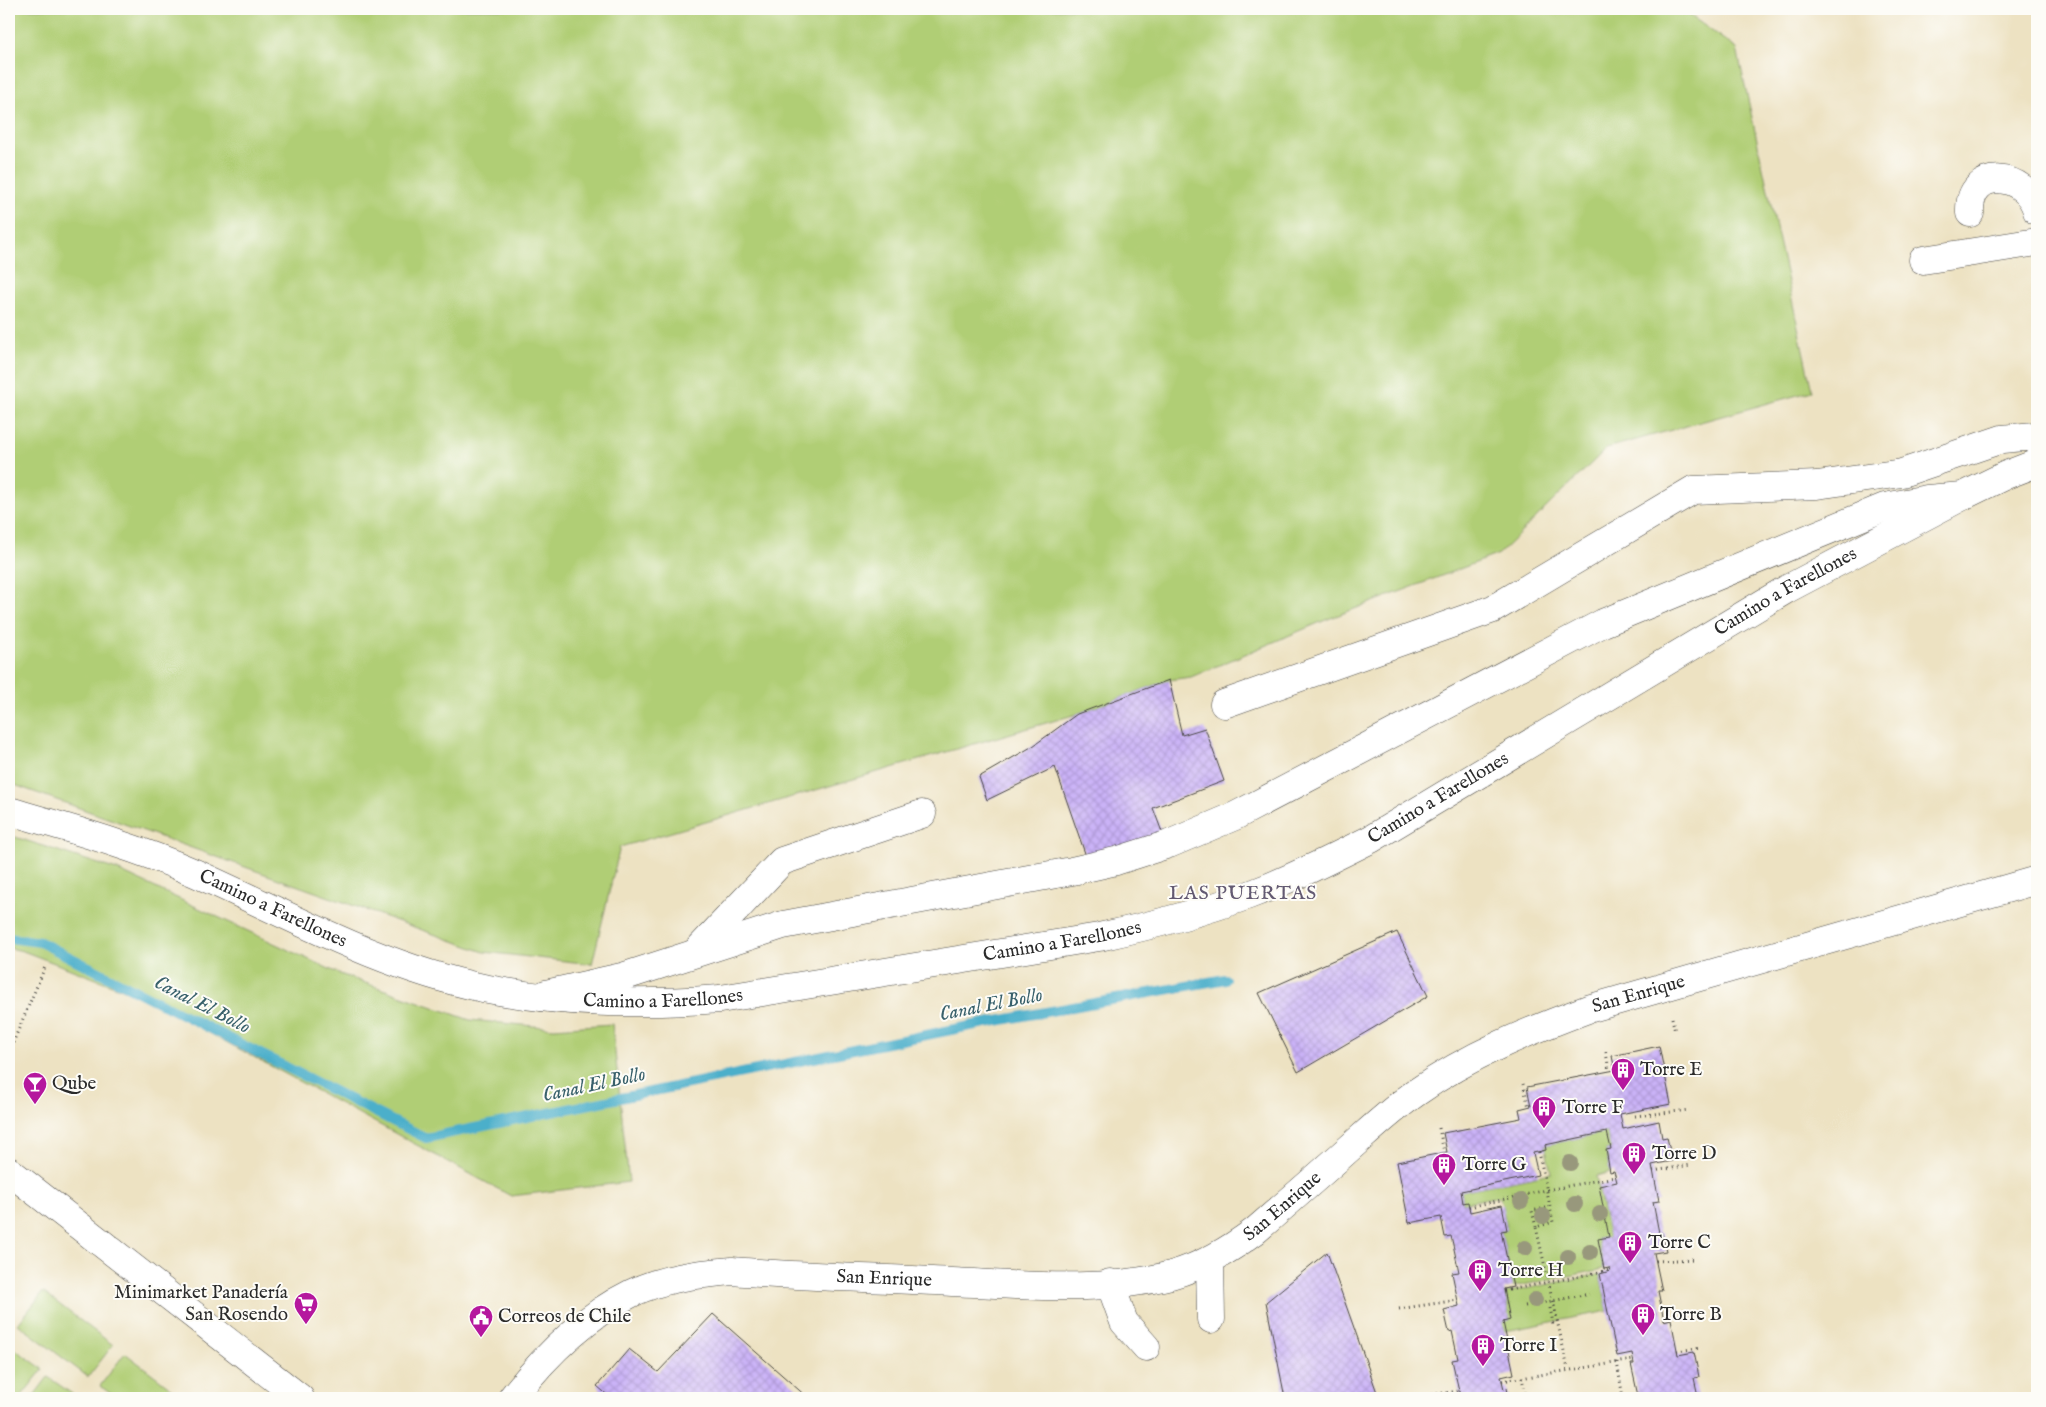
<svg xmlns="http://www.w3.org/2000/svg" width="2046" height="1407" viewBox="0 0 2046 1407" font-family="'IM FELL English',serif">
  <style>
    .green { fill: #b0ce75; stroke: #6e7c50 }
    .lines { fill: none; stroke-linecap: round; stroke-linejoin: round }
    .stream { stroke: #4bafca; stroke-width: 10 }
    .building { fill: url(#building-cross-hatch) }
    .minor-casing { stroke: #484642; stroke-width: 29 }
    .major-casing { stroke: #484642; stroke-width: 29 }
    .path { stroke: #484642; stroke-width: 3; stroke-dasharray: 1 4; stroke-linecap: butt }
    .minor { stroke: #fff; stroke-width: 28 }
    .major { stroke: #fff; stroke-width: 28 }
    .tree { fill: #98987b }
    .labels { text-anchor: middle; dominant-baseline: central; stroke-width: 4; stroke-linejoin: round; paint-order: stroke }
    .street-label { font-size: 19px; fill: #2b2b2b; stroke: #fdfcf7 }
    .poi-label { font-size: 19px; fill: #2b2b2b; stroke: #fdfcf7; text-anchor: start }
    .neighbourhood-label { font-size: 20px; letter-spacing: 1px; fill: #635a72; stroke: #fdfcf7 }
    .water-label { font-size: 20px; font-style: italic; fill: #38606b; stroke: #fdfcf7 }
  </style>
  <defs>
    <pattern id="building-cross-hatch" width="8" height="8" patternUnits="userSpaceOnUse" patternTransform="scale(1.25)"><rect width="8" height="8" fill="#cab2f7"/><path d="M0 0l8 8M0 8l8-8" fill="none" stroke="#ae99d4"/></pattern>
  </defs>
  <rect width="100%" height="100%" fill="#fdfcf7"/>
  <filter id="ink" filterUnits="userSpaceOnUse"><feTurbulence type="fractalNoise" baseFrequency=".02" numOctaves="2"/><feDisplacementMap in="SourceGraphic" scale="10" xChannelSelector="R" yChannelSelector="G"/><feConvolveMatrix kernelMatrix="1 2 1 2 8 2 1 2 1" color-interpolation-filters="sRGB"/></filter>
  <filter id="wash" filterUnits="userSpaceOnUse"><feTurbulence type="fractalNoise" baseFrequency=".0096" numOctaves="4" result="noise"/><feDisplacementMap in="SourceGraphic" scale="20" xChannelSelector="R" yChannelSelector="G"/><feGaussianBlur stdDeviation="1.12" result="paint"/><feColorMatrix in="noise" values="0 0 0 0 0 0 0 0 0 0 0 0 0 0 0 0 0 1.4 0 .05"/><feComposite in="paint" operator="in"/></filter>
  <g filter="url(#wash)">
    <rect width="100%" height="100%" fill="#ede2c2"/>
    <g class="green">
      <path d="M9,9H1681L1737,49L1812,391L1607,448L1499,554L1328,619L1191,677L1169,680L1077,714L620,847L592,964L484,952L9,783Z"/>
      <path d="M9,835L117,870L340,974L470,1020L554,1028L612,1024L629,1182L511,1196L143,997L23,951L9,948Z"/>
      <path d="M1607,1132L1611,1149L1606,1150L1610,1172L1596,1176L1609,1237L1598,1239L1604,1269L1513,1287L1501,1231L1507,1230L1500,1196L1463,1203L1461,1191L1551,1173L1545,1145Z"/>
      <path d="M1600,1274L1608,1311L1505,1331L1503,1322L1510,1320L1505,1293Z"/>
      <path d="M43,1292L113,1345L88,1377L18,1324Z"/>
      <path d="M9,1345L43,1369L20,1398H9Z"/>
      <path d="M125,1353L184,1398H117L100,1386Z"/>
      <path d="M48,1377L78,1398H32Z"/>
    </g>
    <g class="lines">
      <path class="stream" d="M9,938L40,942L426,1138L975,1025L1225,979"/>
    </g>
    <g id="blocks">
      <g class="building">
        <path d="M1169,680L1182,735L1205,728L1224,781L1153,808L1165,840L1088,862L1055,767L987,800L979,777L1033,746L1077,714Z"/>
        <path d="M1397,932L1428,996L1298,1072L1259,993Z"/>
        <path d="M1659,1046L1671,1104L1620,1114L1623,1129L1659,1121L1662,1138L1667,1137L1672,1161L1652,1165L1659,1201L1653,1202L1659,1233H1662L1666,1251L1654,1253L1662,1291H1658L1664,1321L1671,1319L1678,1355L1694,1352L1699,1377L1694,1378L1698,1396L1686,1398H1629L1638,1396L1631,1364H1634L1632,1353L1617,1356L1600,1274L1610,1271L1609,1268L1604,1269L1598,1239L1609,1237L1599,1186L1617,1182L1614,1171L1610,1172L1606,1150L1611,1149L1607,1132L1545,1145L1546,1150L1533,1153L1538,1175L1461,1191L1463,1203L1468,1202L1470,1212L1502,1205L1507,1230L1501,1231L1513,1287L1504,1289L1510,1320L1503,1322L1514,1374L1501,1377L1504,1389L1507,1388L1509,1398H1450L1460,1395L1452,1360L1458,1359L1452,1331L1449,1332L1444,1310L1459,1306L1452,1273L1459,1272L1454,1249L1451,1236L1445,1237L1441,1217L1409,1223L1397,1162L1447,1152L1443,1133L1521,1118L1519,1109L1531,1106L1527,1087L1615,1070L1612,1056Z"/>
        <path d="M1327,1252L1379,1398H1285L1266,1302Z"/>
        <path d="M713,1314L808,1398H611L597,1386L629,1349L658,1372Z"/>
      </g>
    </g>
  </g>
  <g filter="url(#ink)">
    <use href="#blocks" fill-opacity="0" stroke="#484642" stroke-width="1"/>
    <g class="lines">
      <defs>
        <g id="minor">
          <path d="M1970,213C1968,165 2027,172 2037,211"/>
          <path d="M1923,260L2037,242"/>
          <path d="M1224,704L1493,609L1693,490L1817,485L1902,473L2002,439L2034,436L2037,441"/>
          <path d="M697,951L782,861L922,814"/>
          <path d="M542,997L546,994L622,977L783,925L1072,871L1116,861L1169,844L1235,816L1603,623L1885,507L1927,499L1963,496"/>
          <path d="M9,1171L300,1398"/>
          <path d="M1210,1261L1211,1319"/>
          <path d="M1110,1283L1124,1322L1146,1347"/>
          <path id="s1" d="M512,1398C544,1357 585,1316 632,1293C663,1278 698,1274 732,1271C805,1277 879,1278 952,1282C1023,1285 1102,1293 1171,1275C1203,1266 1229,1250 1255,1231C1285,1205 1315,1179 1344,1153C1368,1132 1391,1110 1417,1092C1469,1055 1529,1031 1588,1009L2037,880"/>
        </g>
        <g id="major">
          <path id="s2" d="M9,811C71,829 136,847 195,873C289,915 381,967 483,988C564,1004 638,1005 720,999L1099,937C1150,926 1200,913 1249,895C1291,879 1331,859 1371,839L1787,589L1963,496L2006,475L2037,463"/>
        </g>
      </defs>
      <use href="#minor" class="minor-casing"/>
      <use href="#major" class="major-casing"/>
      <g class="path">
        <path d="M1672,1018L1675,1032"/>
        <path d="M9,1052L45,967"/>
        <path d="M1606,1052L1609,1071"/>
        <path d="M1523,1084L1529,1107"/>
        <path d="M1635,1116L1689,1110"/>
        <path d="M1439,1128L1444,1152"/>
        <path d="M1539,1152L1553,1222L1536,1227L1568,1369"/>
        <path d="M1653,1171L1691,1165"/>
        <path d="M1469,1207L1547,1190L1615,1177"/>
        <path d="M1536,1227L1532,1211L1550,1207"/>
        <path d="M1656,1261L1694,1259"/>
        <path d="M1504,1291L1610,1270"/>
        <path d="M1553,1301L1558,1324"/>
        <path d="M1525,1306L1589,1294"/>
        <path d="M1550,1308L1553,1323L1556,1322"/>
        <path d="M1399,1309L1458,1300"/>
        <path d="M1677,1351L1700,1348"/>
        <path d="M1617,1362L1623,1398"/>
        <path d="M1522,1377L1526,1398"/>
        <path d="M1502,1381L1633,1360"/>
        <path d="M1427,1395L1459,1391"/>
      </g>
      <use href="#minor" class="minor"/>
      <use href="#major" class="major"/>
    </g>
    <g class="tree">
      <circle cx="1570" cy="1163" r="8"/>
      <circle cx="1521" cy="1201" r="8"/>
      <circle cx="1575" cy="1204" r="8"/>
      <circle cx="1600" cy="1214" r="8"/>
      <circle cx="1543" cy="1216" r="8"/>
      <circle cx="1525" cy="1248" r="8"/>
      <circle cx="1590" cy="1252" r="8"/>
      <circle cx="1568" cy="1257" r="8"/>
      <circle cx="1535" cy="1300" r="8"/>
    </g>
  </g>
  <defs>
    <symbol id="building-pin" viewBox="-11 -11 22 30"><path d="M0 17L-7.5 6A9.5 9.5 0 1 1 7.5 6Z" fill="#b5179e" stroke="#fdfcf7"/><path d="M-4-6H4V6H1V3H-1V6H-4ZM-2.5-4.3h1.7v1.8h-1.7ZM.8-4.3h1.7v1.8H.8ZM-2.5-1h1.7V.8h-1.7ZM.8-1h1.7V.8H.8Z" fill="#fff"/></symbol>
    <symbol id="bar-pin" viewBox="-11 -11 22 30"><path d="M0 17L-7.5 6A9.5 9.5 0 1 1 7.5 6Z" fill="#b5179e" stroke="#fdfcf7"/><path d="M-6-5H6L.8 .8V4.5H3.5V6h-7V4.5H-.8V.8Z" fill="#fff"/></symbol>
    <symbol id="supermarket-pin" viewBox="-11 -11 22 30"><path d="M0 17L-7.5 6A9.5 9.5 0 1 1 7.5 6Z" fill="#b5179e" stroke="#fdfcf7"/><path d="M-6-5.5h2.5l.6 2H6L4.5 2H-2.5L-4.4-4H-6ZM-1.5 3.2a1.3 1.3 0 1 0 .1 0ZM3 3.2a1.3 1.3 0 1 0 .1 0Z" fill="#fff"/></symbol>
    <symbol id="civic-pin" viewBox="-11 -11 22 30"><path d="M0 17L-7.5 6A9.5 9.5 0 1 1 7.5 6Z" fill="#b5179e" stroke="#fdfcf7"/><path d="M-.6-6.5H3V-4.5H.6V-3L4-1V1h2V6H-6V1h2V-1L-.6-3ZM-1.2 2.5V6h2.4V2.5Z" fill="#fff"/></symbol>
  </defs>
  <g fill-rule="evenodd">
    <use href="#building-pin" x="1609" y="1056" width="28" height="38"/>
    <use href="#bar-pin" x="21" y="1070" width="28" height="38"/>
    <use href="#building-pin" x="1530" y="1094" width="28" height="38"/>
    <use href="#building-pin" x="1620" y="1140" width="28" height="38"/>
    <use href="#building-pin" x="1430" y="1151" width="28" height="38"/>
    <use href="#building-pin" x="1616" y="1229" width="28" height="38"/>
    <use href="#building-pin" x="1466" y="1257" width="28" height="38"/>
    <use href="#supermarket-pin" x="292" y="1290" width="28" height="38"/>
    <use href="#building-pin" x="1629" y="1301" width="28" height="38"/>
    <use href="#civic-pin" x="467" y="1303" width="28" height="38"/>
    <use href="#building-pin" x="1469" y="1332" width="28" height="38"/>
  </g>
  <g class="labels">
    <g class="street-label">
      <text stroke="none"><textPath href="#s2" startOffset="1902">Camino a Farellones</textPath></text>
      <text stroke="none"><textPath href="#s2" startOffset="1498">Camino a Farellones</textPath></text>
      <text stroke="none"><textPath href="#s2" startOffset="282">Camino a Farellones</textPath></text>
      <text stroke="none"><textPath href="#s2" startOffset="1092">Camino a Farellones</textPath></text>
      <text stroke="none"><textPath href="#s1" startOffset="1256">San Enrique</textPath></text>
      <text stroke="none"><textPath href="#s2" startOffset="688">Camino a Farellones</textPath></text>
      <text stroke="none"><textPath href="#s1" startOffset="836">San Enrique</textPath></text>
      <text stroke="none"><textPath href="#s1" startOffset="416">San Enrique</textPath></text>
    </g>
    <g class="poi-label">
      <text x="1640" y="1070">Torre E</text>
      <text x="52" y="1084">Qube</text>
      <text x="1562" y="1108">Torre F</text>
      <text x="1652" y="1154">Torre D</text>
      <text x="1462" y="1165">Torre G</text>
      <text x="1648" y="1243">Torre C</text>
      <text x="1498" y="1271">Torre H</text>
      <text x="288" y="1293" text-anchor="end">Minimarket Panadería<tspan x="288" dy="22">San Rosendo</tspan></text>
      <text x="1660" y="1315">Torre B</text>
      <text x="498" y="1317">Correos de Chile</text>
      <text x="1500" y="1346">Torre I</text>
    </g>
    <g class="neighbourhood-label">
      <text x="1243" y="893">LAS PUERTAS</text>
    </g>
    <g class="water-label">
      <text transform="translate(202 1005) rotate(27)">Canal El Bollo</text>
      <text transform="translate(991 1005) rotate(-11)">Canal El Bollo</text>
      <text transform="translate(594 1085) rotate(-12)">Canal El Bollo</text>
    </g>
  </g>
  <rect width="2046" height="1407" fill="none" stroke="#fdfcf7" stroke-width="30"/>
</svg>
